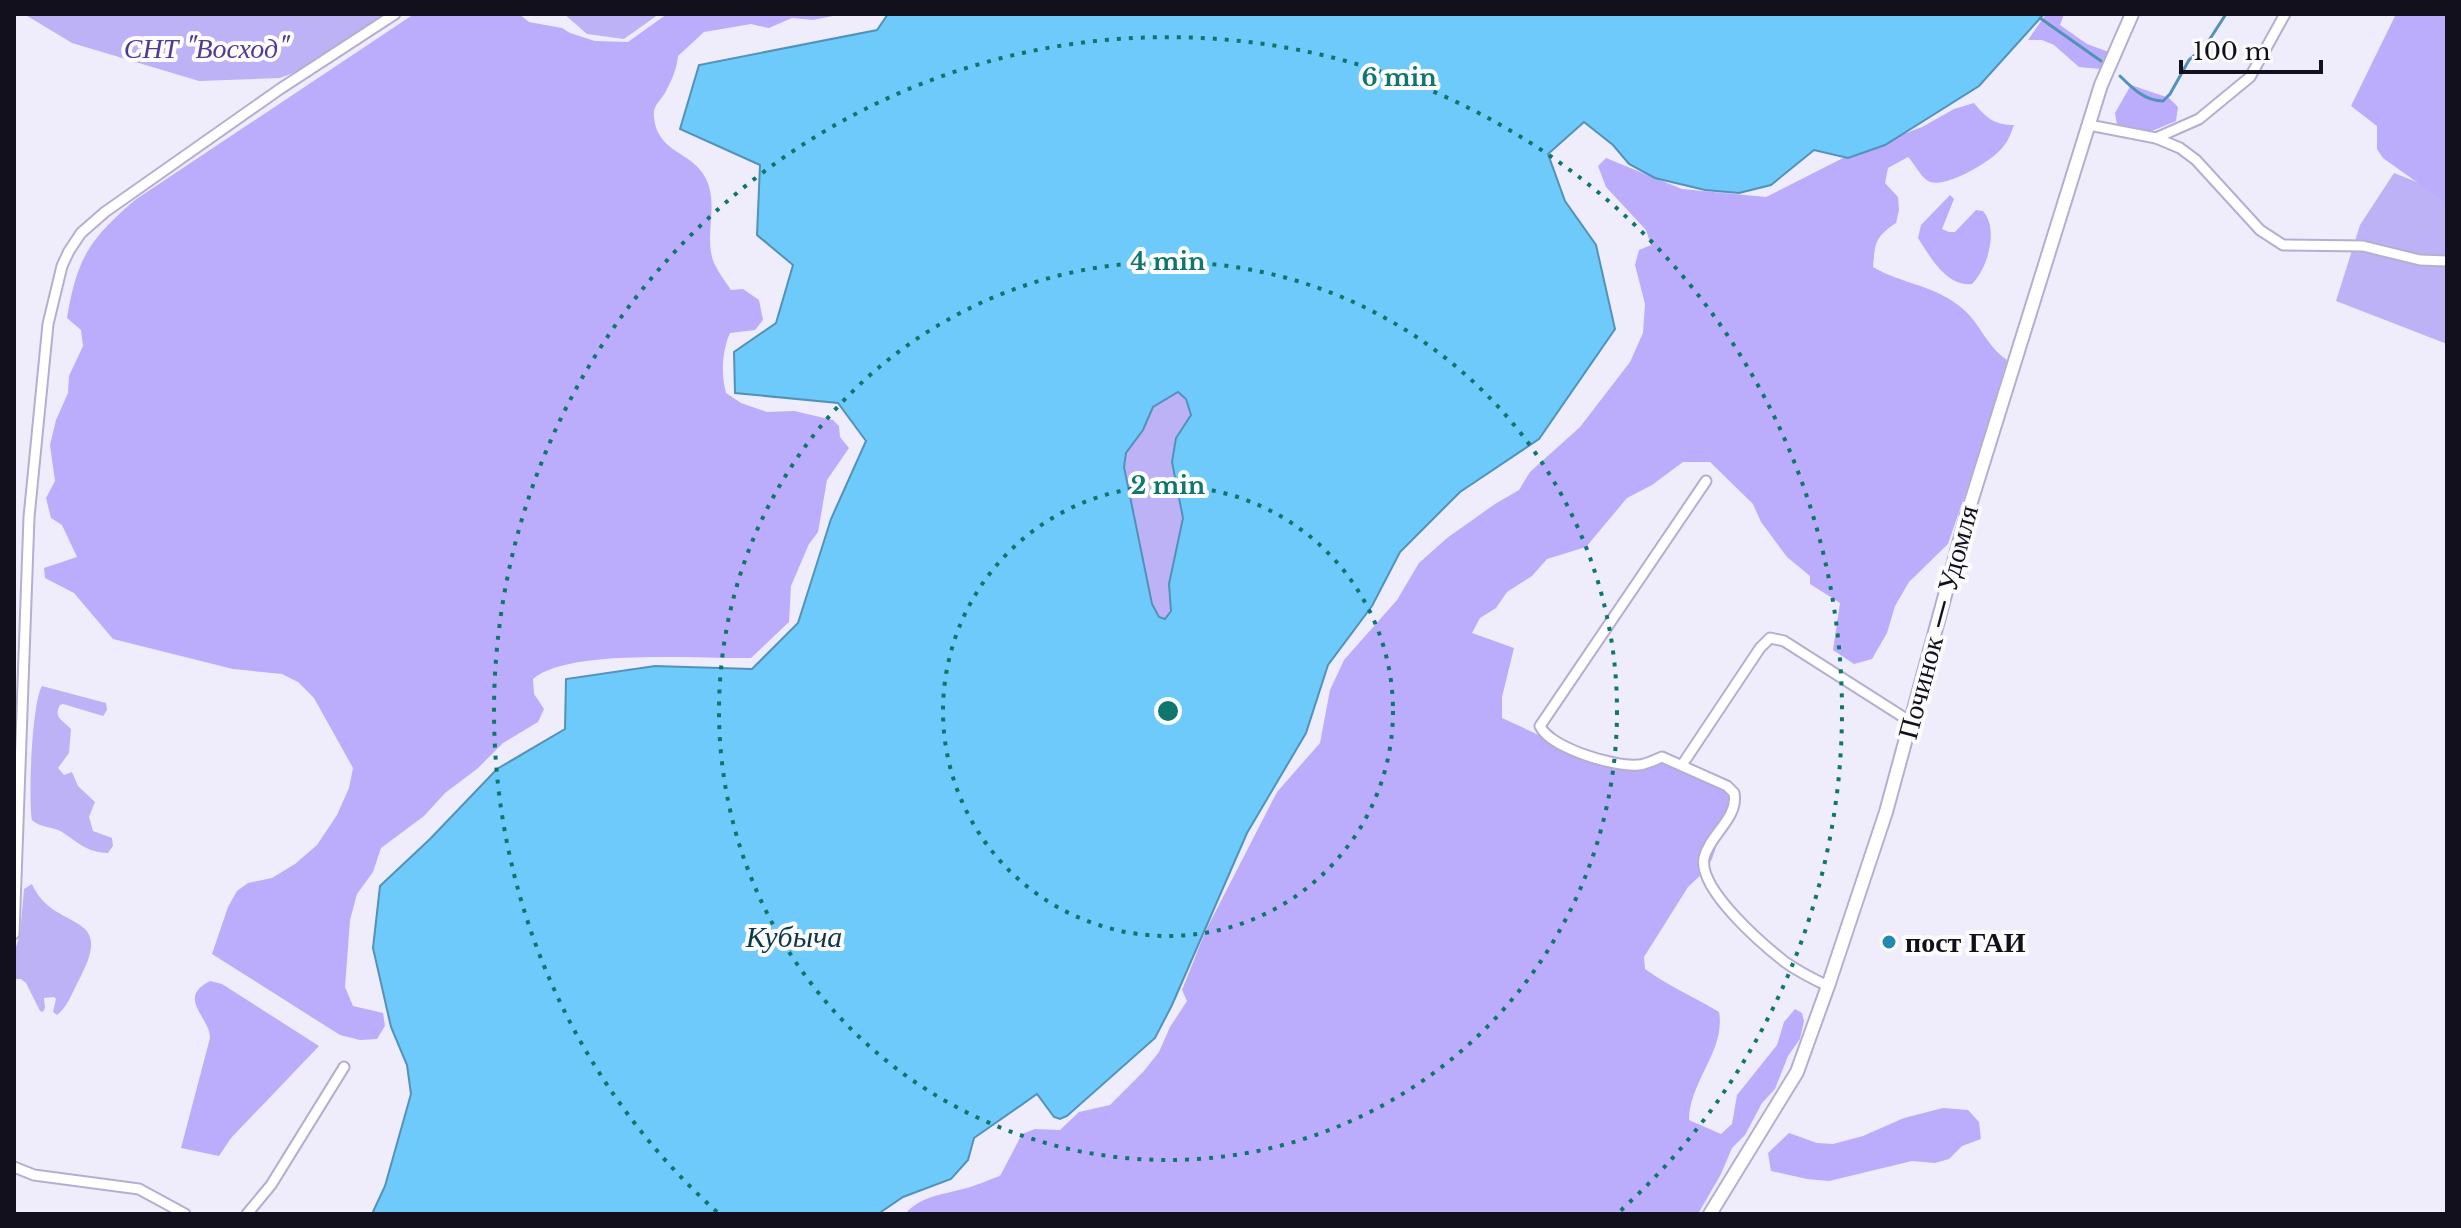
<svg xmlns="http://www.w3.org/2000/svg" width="2461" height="1228" viewBox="0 0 2461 1228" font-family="'Libre Baskerville',serif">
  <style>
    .green { fill: #beb2f6 }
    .forest { fill: #bbadfc }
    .water { fill: #6ecafb; stroke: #5292b8; stroke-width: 2; fill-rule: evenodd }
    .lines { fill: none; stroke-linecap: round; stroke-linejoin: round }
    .stream { stroke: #5292b8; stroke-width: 3 }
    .minor-casing { stroke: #b4afd1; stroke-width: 13 }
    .secondary-casing { stroke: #b4afd1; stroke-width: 16 }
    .minor { stroke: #fff; stroke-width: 9 }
    .secondary { stroke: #fff; stroke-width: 12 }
    .ring { fill: none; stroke: #0f766e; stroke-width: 4; stroke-dasharray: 4 8 }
    .poi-dot { fill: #2289b2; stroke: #fcfcfc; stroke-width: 3 }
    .labels { text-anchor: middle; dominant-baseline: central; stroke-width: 8; stroke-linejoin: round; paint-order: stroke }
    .park-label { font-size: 28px; font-style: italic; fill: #523994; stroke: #fcfcfc }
    .street-label { font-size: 28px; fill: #12101c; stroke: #fcfcfc }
    .poi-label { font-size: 28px; font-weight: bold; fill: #12101c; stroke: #fcfcfc; text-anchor: start }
    .water-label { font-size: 30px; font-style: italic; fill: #0d374b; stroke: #fcfcfc }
    .centre { fill: #0f766e; stroke: #fcfcfc; stroke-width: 4 }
    .ring-label { font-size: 24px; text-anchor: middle; font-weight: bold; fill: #0f766e; stroke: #fcfcfc; stroke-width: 8; stroke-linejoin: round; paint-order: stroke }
  </style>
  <rect width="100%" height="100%" fill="#efedfc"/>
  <g class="green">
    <path d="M24,14H389L314,65L280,78L199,81L72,43Z"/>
    <path d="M564,14H659L624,39L587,34Z"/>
    <path d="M2394,173L2447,194V344L2336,301L2360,225Z"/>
    <path d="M1178,392L1184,396L1191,415L1179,432L1172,462L1183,518L1169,584L1171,611L1165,619L1160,617L1152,604L1124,467L1126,453L1153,407Z"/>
    <path d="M42,686L106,703L107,710L103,716L63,704L60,705C53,718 63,720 71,729L69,753L58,768L64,775L72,772L78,786L95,802L89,817L93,831L112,838L113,846L108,853C86,852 79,843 62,832C52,826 40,828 32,820C28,800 32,702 42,686Z"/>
    <path d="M32,884C53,933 117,909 80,978C73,990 68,1007 57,1015L53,1012L56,999L54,997L44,998L45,1008L43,1012L40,1011L26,983L21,979H14V953L20,935L24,889Z"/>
  </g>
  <g class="forest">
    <path d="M414,14H519L529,22L562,28L570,33L595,41L628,42L667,14H843L813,20L792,18L769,28L751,24L704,32L678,56C677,68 672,80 666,91C661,101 652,105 654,118C658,153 691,151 705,177C720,204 703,236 714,263C718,272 725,281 731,290L743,289L759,300L763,320L755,330L730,333C722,351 721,374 726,393L741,403L767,412L794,411L833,420L839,426L840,437L849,448L827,480L818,532L809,544L791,586L789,622L751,658C702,659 567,648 533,679L534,694L544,709L538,722L503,743L477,769L445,793L424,816L381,848L373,872L357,894L350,920L345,987L353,1006L383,1013L385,1026L377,1039L360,1040L340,1035L212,954L228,907L237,891L248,883L272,878L295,864L317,845L337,815L349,788L353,768L314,698L298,682L282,674L233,669L113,639L74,593L45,578L44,568L77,557L62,525L51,518L46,498L55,481L50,445L56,420L68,393L69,376L83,346L81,330L67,318C77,258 89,240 135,200Z"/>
    <path d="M2046,14H2064L2060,25L2087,44L2109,52L2100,69L2079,67L2054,45L2042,40H2028Z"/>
    <path d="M2396,14H2447L2446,203L2383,158L2377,149V126L2351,106Z"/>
    <path d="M2131,85L2169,98L2178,107L2176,121L2152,131L2117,125L2115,113Z"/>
    <path d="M1974,103C1986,118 1995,125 2014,125C2011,133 2008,142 2002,148C1992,161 1944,190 1928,181C1921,177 1914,163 1908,157L1888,168L1885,183L1898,197L1899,210L1896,223C1875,237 1875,243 1873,267C1902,284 1930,284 1958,305C1981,322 1984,344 2007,360L1982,445L1948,544L1909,582L1895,606L1887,633L1872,659L1854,664L1833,650L1840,603L1810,584V576L1787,557L1761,522L1753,504L1710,462H1683L1652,485L1627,498L1586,547L1547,559L1532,576L1507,592L1496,608L1480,618L1472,633L1514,648L1502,697V718L1610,768L1634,771L1667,759L1726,788L1733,798L1712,859L1704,872L1688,887L1644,957L1645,969C1668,986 1694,997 1719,1012C1726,1050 1689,1082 1689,1120L1721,1134L1732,1124L1737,1095L1777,1045L1784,1022L1795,1009L1802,1013L1804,1021L1800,1039L1788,1056L1775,1089L1762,1103L1745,1135L1732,1148L1721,1174L1698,1214H905C921,1196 941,1195 963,1189C976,1186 988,1180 1000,1176L1022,1134L1035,1129L1060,1130L1079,1112L1110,1105L1143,1072L1159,1052L1170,1027L1187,1001L1182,990L1206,930L1277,792L1320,743L1330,690L1344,660L1397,600L1419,563L1447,538L1495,504L1519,490L1530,472L1580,427L1630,362L1643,333L1645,304L1635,265L1639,250L1651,245L1646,230L1606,187L1598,166L1606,158L1682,189L1766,197L1851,154L1922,127L1954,109Z"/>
    <path d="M1950,195L1954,199L1942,229L1949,232H1955L1976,210L1983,211C1999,229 1988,268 1972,284C1947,287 1930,257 1918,238L1921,225Z"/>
    <path d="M210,981L222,984L319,1046L231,1138L219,1156L181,1148L210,1038C210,1017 176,998 210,981Z"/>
    <path d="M1943,1108L1968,1110L1979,1122L1981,1139L1962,1146L1949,1159L1935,1163L1912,1161L1829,1181L1807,1179L1771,1171L1768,1153L1789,1133L1817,1143L1833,1144L1863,1136L1904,1118Z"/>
  </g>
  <path class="water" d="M888,14H2044L1979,86L1885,145L1848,158L1814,150L1771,185L1739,193L1705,190L1655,178L1629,164L1613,145L1584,122L1548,154L1565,201L1596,245L1615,329L1539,439L1460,492L1400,552L1372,606L1328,665L1306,733L1247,833L1172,1005L1155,1038L1067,1116L1060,1119L1054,1117L1037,1094L974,1138L968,1160L951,1179L903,1197L878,1214H372L385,1186L411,1094L407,1065L391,1027L373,948L380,886L430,839L497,769L565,729L566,679L655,666L752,669L798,623L831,519L866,441L838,403L735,393L734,352L776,323L793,265L757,235L760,165L680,129L699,65L877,30ZM1178,392L1186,399L1191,415L1176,438L1172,462L1183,518L1169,584L1171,611L1165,619L1159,617L1152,604L1124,467L1126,453L1143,430L1153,407Z"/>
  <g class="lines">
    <g class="stream">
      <path d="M2040,18L2101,61"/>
      <path d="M2206,45L2226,14"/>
      <path d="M2120,76C2132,88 2145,101 2163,101L2170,94L2189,60L2201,50"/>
    </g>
    <defs>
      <g id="minor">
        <path d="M2089,125L2156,138L2180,148L2196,160L2260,230L2283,245L2363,246L2420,260L2447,261"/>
        <path d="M2156,138L2199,119L2250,77L2285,14"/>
        <path d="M1706,481L1540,726C1550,748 1614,767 1638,765C1646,765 1654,760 1662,757L1727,786L1734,793C1739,818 1709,835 1704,858C1698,889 1762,944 1785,962C1799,972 1813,979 1828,986"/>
        <path d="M1682,765L1760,648L1770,638L1784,641L1911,722"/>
        <path d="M14,934L29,517L48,324L62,266L69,251L81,233L105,212L280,89L395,14"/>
        <path d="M14,1167L34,1175L139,1189L185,1214"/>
        <path d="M247,1214L271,1185L344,1067"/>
      </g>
      <path id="secondary" d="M1710,1214L1797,1072L1828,986L1886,812L1966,518L2101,85L2132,14"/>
    </defs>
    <use href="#minor" class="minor-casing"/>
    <use href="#secondary" class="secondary-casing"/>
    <use href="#minor" class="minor"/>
    <use href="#secondary" class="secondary"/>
  </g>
  <g class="ring">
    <circle cx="1168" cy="711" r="225"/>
    <circle cx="1168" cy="711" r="449"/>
    <path d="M717 1212A674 674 0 1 1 1619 1212"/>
  </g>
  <circle class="poi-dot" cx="1889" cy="942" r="8"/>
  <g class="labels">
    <g class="park-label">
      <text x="206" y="48">СНТ "Восход"</text>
    </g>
    <g class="street-label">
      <text transform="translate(1938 622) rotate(-75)">Починок — Удомля</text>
    </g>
    <g class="poi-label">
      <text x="1905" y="942">пост ГАИ</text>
    </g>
    <g class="water-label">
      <text x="794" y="936">Кубыча</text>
    </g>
  </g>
  <circle cx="1168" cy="711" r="12" class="centre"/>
  <g class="ring-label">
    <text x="1399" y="86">6 min</text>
    <text x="1168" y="270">4 min</text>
    <text x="1168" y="494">2 min</text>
  </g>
  <rect width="2461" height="1228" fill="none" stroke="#12101c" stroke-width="32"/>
  <path d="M2181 60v12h140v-12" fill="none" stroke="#12101c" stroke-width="4"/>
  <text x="2193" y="60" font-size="24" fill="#12101c" stroke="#fcfcfc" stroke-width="6" paint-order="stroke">100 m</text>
</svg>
